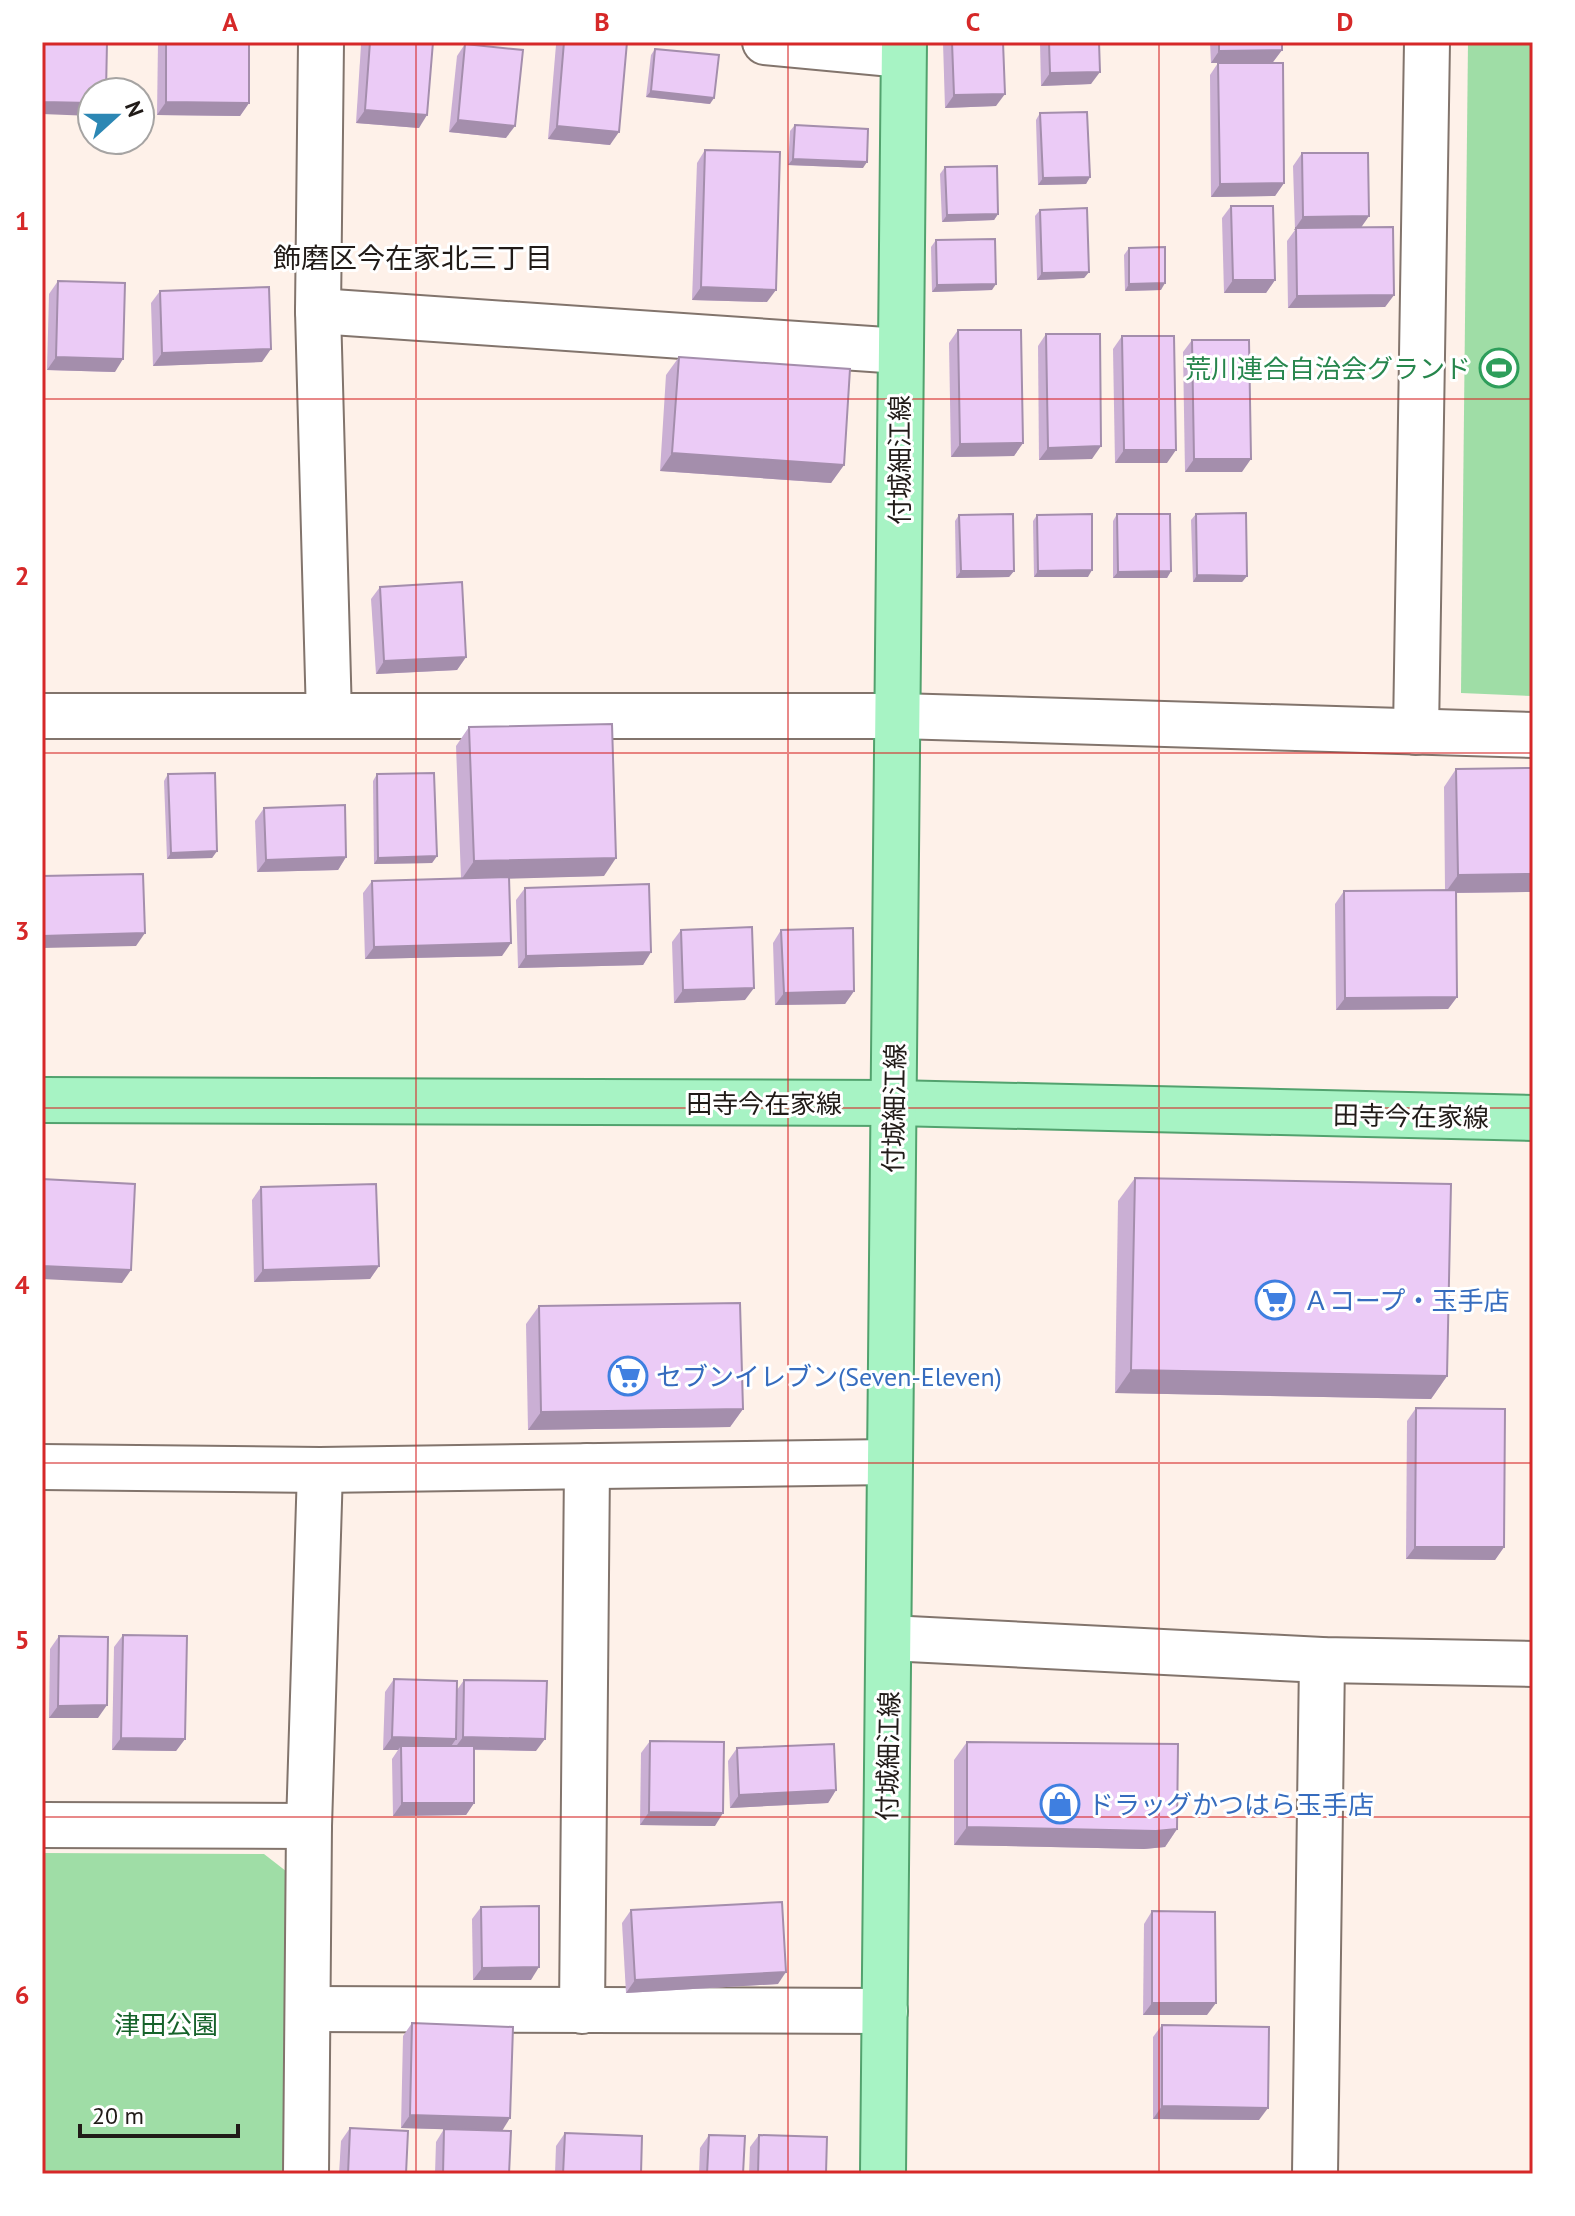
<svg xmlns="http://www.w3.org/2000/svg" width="1575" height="2216" viewBox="0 0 1575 2216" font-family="'PT Sans','Noto Sans JP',sans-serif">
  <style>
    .green { fill: #9fdda6 }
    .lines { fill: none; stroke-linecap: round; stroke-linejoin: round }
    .minor-casing { stroke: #82746c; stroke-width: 48 }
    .major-casing { stroke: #52a26e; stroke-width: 48 }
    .minor { stroke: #fff; stroke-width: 44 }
    .major { stroke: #a7f3c4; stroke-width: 44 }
    .wall { fill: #caafd4 }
    .shaded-wall { fill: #a48eac }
    .building { fill: #ebcbf6; stroke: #a48eac; stroke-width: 2 }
    .grid { fill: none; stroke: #d62828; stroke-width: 2; stroke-opacity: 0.55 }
    .labels { text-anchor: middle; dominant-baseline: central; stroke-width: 6; stroke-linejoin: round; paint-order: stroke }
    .leisure-label { font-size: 26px; fill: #27864d; stroke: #fff; text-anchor: end }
    .street-label { font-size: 26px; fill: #211b18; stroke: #fff }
    .shop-label { font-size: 26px; fill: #366cbe; stroke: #fff; text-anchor: start }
    .park-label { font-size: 26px; fill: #16622a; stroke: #fff }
    .neighbourhood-label { font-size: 28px; fill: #211b18; stroke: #fff }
    .neatline { fill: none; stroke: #d62828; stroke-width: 3 }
    .grid-label { font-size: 26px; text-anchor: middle; font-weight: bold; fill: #d62828 }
  </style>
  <rect width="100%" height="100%" fill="#fef1e9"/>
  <g class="green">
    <path d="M1468,42H1533V696L1461,693Z"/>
    <path d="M42,1853L264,1854L291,1875L288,2174H42Z"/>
  </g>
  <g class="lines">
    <defs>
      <g id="minor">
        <path d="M321,42L318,311L329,716"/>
        <path d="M765,42L903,55"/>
        <path d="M318,311L900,351"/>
        <path d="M42,716H898L1533,735"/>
        <path d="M1416,732L1427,42"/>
        <path d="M42,1467L320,1470L890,1462"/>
        <path d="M889,1638L1322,1660L1533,1664"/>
        <path d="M42,1825L309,1826"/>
        <path d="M308,2009L885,2011"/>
        <path d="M582,2011L587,1466"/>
        <path d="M306,2174L309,1826L320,1470"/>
        <path d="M1315,2174L1322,1660"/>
      </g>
      <g id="major">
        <path d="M42,1100L894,1103L1533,1118"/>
        <path d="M883,2174L904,42"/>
      </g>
    </defs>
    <use href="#minor" class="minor-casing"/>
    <use href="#major" class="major-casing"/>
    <use href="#minor" class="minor"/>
    <use href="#major" class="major"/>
  </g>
  <g class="wall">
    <path d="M158,42H249V103L240,116L157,115Z"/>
    <path d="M364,42H433L419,128L356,123L361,45Z"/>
    <path d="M558,42H627L610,145L548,139L556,45Z"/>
    <path d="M943,42H1003L996,106L945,108Z"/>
    <path d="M1040,42H1099L1091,84L1041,86Z"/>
    <path d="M1210,42H1282V50L1273,62L1284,183L1275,196L1211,197L1210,75L1218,63H1211Z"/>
    <path d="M465,44L506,138L449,132L457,56Z"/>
    <path d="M655,49L710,104L646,97L651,55Z"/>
    <path d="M1040,113L1090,177L1086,184L1038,185L1036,120Z"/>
    <path d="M795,125L863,168L788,165L790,131Z"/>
    <path d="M705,150L767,302L692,300L697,163Z"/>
    <path d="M1302,153L1369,216L1361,227L1394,295L1385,307L1288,308L1287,241L1295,230L1293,166Z"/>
    <path d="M945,167L998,214L994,220L942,222L940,174Z"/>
    <path d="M1231,206L1275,280L1266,293H1224L1222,218Z"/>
    <path d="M1040,210L1089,272L1084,278L1037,280L1035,216Z"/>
    <path d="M936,240L992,290L932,292L931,247Z"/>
    <path d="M1129,248L1161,290L1125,291L1124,255Z"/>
    <path d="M58,281L115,372L47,370L49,294Z"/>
    <path d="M160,291L262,362L153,366L151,303Z"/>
    <path d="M958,330L1023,443L1014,456L951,457L949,343Z"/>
    <path d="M1046,334L1092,459L1039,460L1038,346Z"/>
    <path d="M1122,336L1167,463H1115L1113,349Z"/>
    <path d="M1192,340L1242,472H1185L1183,352Z"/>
    <path d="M679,357L844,465L831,483L660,471L666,375Z"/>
    <path d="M1117,514L1171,571L1167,578H1113V521Z"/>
    <path d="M1196,514L1247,576L1242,582H1193L1191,520Z"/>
    <path d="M959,515L1014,571L1009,577L956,578L955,521Z"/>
    <path d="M1037,515L1088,577H1034L1033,521Z"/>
    <path d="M380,587L466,657L457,670L376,674L371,599Z"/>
    <path d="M469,727L604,876L509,878L502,956L365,959L363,893L372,881L461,878L456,746Z"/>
    <path d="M1533,768V892L1456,893L1457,997L1448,1009L1336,1010L1335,904L1344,891L1445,890L1444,787L1456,769Z"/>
    <path d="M168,774L217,851L212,858L167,859L164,781Z"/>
    <path d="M377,774L437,856L432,863L374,864L373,781Z"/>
    <path d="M264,808L346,857L338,870L257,872L255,821Z"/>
    <path d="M525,888L651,952L643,965L518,968L516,900Z"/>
    <path d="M681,930L745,1000L674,1003L672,942Z"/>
    <path d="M781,930L854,991L845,1004L775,1005L773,943Z"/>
    <path d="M1135,1178L1447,1376L1431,1399L1115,1393L1118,1201Z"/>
    <path d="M261,1187L379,1266L370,1279L254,1282L252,1200Z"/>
    <path d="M539,1306L743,1409L730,1427L528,1430L526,1324Z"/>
    <path d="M1416,1408L1504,1547L1495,1560L1406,1559L1407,1421Z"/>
    <path d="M123,1635L185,1739L176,1751L112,1750L114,1647Z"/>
    <path d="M59,1636L98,1718H49L50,1649Z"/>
    <path d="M394,1679L457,1690L464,1680L536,1751L474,1750V1803L466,1815L393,1816L392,1759L398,1750H383L385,1692Z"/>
    <path d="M650,1741L715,1826L640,1825L641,1753Z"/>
    <path d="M967,1742L1177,1829L1165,1847L1144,1849L954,1845V1760Z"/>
    <path d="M737,1748L836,1790L828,1803L730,1808L728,1761Z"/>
    <path d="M481,1907L531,1980H473L472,1919Z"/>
    <path d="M631,1910L778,1984L626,1993L622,1923Z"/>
    <path d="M1152,1911L1207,2015H1143L1144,1924Z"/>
    <path d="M412,2023L502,2131L509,2174H435L436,2142L444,2129L401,2128L403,2036Z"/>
    <path d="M1162,2025L1259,2120L1153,2119V2037Z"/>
    <path d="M350,2128L406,2174H339L341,2141Z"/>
    <path d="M565,2133L641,2174H555L556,2146Z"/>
    <path d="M709,2135L743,2174H699L700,2148Z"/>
    <path d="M759,2135L826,2174H749L750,2147Z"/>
  </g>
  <g class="shaded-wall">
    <path d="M1282,50L1273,62L1211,63L1219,51Z"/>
    <path d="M1100,72L1091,84L1041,86L1050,73Z"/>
    <path d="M651,91L714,98L710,104L646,97Z"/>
    <path d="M1005,94L996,106L945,108L954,95Z"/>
    <path d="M42,102L92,103V116L42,114Z"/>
    <path d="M166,102L249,103L240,116L157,115Z"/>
    <path d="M365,110L427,115L419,128L356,123Z"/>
    <path d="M458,120L515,126L506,138L449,132Z"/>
    <path d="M557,126L619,132L610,145L548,139Z"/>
    <path d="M793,159L867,162L863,168L788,165Z"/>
    <path d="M1090,177L1086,184L1038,185L1043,178Z"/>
    <path d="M1284,183L1275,196L1211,197L1220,184Z"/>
    <path d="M998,214L994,220L942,222L947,215Z"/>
    <path d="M1369,216L1360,229L1294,230L1303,217Z"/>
    <path d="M1089,272L1084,278L1037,280L1042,273Z"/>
    <path d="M1233,280H1275L1266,293H1224Z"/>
    <path d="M1165,283L1161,290L1125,291L1129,284Z"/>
    <path d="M996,284L992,290L932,292L937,285Z"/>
    <path d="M701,287L776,290L767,302L692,300Z"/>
    <path d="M1394,295L1385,307L1288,308L1297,296Z"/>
    <path d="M271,349L262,362L153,366L162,353Z"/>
    <path d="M56,357L123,359L115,372L47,370Z"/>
    <path d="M1023,443L1014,456L951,457L960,444Z"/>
    <path d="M1101,446L1092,459L1039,460L1048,448Z"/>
    <path d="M1124,450H1176L1167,463H1115Z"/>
    <path d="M672,453L844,465L831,483L660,471Z"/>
    <path d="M1194,459H1251L1242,472H1185Z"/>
    <path d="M1092,570L1088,577H1034L1038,571Z"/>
    <path d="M961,571H1014L1009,577L956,578Z"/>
    <path d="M1171,571L1167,578H1113L1118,572Z"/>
    <path d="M1197,575L1247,576L1242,582H1193Z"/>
    <path d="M466,657L457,670L376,674L384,661Z"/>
    <path d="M217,851L212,858L167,859L171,853Z"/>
    <path d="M437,856L432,863L374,864L378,858Z"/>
    <path d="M346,857L338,870L257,872L266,860Z"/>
    <path d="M616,858L604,876L461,880L474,861Z"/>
    <path d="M1533,874V892L1445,893L1458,875Z"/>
    <path d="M145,933L136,946L42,948V936Z"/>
    <path d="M511,943L502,956L365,959L374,947Z"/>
    <path d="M651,952L643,965L518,968L526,956Z"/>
    <path d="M754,988L745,1000L674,1003L683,990Z"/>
    <path d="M854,991L845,1004L775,1005L784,993Z"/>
    <path d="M1457,997L1448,1009L1336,1010L1345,998Z"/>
    <path d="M42,1266L131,1270L122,1283L42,1279Z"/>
    <path d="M379,1266L370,1279L254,1282L263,1270Z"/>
    <path d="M1131,1370L1447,1376L1431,1399L1115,1393Z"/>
    <path d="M743,1409L730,1427L528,1430L541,1412Z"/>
    <path d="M1415,1547H1504L1495,1560L1406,1559Z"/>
    <path d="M107,1705L98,1718H49L58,1706Z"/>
    <path d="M392,1737L456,1739L447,1752L401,1746L398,1750H383Z"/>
    <path d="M463,1737L545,1739L536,1751L454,1749Z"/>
    <path d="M121,1738L185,1739L176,1751L112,1750Z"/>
    <path d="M836,1790L828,1803L730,1808L739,1795Z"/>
    <path d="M402,1803H474L466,1815L393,1816Z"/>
    <path d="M649,1812L723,1813L715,1826L640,1825Z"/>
    <path d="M967,1827L1177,1829L1165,1847L1144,1849L954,1845Z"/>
    <path d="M539,1967L531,1980H473L482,1968Z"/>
    <path d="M786,1972L778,1984L626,1993L635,1980Z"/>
    <path d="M1152,2003H1216L1207,2015H1143Z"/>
    <path d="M1162,2106L1268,2108L1259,2120L1153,2119Z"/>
    <path d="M410,2115L510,2118L502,2131L401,2128Z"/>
  </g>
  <g class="building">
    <path d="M42,42H107L106,92H92V103L42,102Z"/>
    <path d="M166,42H249V103L166,102Z"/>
    <path d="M370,42H433L427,115L365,110Z"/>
    <path d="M564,42H627L619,132L557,126Z"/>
    <path d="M952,42H1003L1005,94L954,95Z"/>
    <path d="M1049,42H1099L1100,72L1050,73Z"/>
    <path d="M1219,42H1282V50L1219,51Z"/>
    <path d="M465,44L523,50L515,126L458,120Z"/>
    <path d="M655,49L719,55L714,98L651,91Z"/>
    <path d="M1218,63H1283L1284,183L1220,184Z"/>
    <path d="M1087,112L1090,177L1043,178L1040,113Z"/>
    <path d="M795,125L868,129L867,162L793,159Z"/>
    <path d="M705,150L780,152L776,290L701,287Z"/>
    <path d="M1302,153H1368L1369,216L1303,217Z"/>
    <path d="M997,166L998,214L947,215L945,167Z"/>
    <path d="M1231,206H1273L1275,280H1233Z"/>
    <path d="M1087,208L1089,272L1042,273L1040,210Z"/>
    <path d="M1393,227L1394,295L1297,296L1296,228Z"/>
    <path d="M995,239L996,284L937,285L936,240Z"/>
    <path d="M1165,247V283L1129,284V248Z"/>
    <path d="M58,281L125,283L123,359L56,357Z"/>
    <path d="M269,287L271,349L162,353L160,291Z"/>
    <path d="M958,330H1021L1023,443L960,444Z"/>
    <path d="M1046,334H1100L1101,446L1048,448Z"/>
    <path d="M1122,336H1174L1176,450H1124Z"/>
    <path d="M1192,340H1249L1251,459H1194Z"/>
    <path d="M679,357L850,369L844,465L672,453Z"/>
    <path d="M1246,513L1247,576L1197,575L1196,514Z"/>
    <path d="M1013,514L1014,571H961L959,515Z"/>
    <path d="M1092,514V570L1038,571L1037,515Z"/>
    <path d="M1117,514H1170L1171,571L1118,572Z"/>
    <path d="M462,582L466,657L384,661L380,587Z"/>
    <path d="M612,724L616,858L474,861L469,727Z"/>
    <path d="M1533,768V874L1458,875L1456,769Z"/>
    <path d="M215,773L217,851L171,853L168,774Z"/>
    <path d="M434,773L437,856L378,858L377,774Z"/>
    <path d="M345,805L346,857L266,860L264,808Z"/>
    <path d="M143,874L145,933L42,936V876Z"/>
    <path d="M509,877L511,943L374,947L372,881Z"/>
    <path d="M649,884L651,952L526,956L525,888Z"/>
    <path d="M1456,890L1457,997L1345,998L1344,891Z"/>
    <path d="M752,927L754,988L683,990L681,930Z"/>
    <path d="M853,928L854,991L784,993L781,930Z"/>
    <path d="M1135,1178L1451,1184L1447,1376L1131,1370Z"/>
    <path d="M42,1179L135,1184L131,1270L42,1266Z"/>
    <path d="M376,1184L379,1266L263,1270L261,1187Z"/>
    <path d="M740,1303L743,1409L541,1412L539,1306Z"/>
    <path d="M1416,1408L1505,1409L1504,1547H1415Z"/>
    <path d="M123,1635L187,1636L185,1739L121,1738Z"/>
    <path d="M59,1636L108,1637L107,1705L58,1706Z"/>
    <path d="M394,1679L457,1681L456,1739L392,1737Z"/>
    <path d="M464,1680L547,1681L545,1739L463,1737Z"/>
    <path d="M650,1741L724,1742L723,1813L649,1812Z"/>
    <path d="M967,1742L1178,1744L1177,1829L1156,1831L967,1827Z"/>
    <path d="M834,1744L836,1790L739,1795L737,1748Z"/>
    <path d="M401,1746H474V1803H402Z"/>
    <path d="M782,1902L786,1972L635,1980L631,1910Z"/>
    <path d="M539,1906V1967L482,1968L481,1907Z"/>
    <path d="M1152,1911L1215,1912L1216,2003H1152Z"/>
    <path d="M412,2023L513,2027L510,2118L410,2115Z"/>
    <path d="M1162,2025L1269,2027L1268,2108L1162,2106Z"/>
    <path d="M350,2128L408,2131L406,2174H348Z"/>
    <path d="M444,2129L511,2131L509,2174H443Z"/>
    <path d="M565,2133L642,2136L641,2174H563Z"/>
    <path d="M709,2135L745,2136L743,2174H707Z"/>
    <path d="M759,2135L827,2137L826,2174H758Z"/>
  </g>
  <path class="grid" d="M416,42V2174M788,42V2174M1159,42V2174M42,399H1533M42,753H1533M42,1108H1533M42,1463H1533M42,1817H1533"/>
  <defs>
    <symbol id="stadium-ring" viewBox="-11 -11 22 22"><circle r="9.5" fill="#fff" stroke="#2e9e5b" stroke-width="1.5"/><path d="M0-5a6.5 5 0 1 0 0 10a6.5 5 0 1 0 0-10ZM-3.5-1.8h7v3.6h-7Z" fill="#2e9e5b"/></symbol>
    <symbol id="supermarket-ring" viewBox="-11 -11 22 22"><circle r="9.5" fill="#fff" stroke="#3f7fe0" stroke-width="1.5"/><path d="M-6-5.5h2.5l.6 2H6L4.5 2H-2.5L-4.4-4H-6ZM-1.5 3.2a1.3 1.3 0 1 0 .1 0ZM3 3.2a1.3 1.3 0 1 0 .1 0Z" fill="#3f7fe0"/></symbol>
    <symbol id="shop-ring" viewBox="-11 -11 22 22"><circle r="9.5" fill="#fff" stroke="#3f7fe0" stroke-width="1.5"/><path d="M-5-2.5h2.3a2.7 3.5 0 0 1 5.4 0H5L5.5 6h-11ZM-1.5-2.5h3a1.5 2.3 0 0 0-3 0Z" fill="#3f7fe0"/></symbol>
  </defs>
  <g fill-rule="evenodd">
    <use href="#stadium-ring" x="1477" y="346" width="44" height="44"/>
    <use href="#supermarket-ring" x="1253" y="1278" width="44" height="44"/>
    <use href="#supermarket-ring" x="606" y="1354" width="44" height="44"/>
    <use href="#shop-ring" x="1038" y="1782" width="44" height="44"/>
  </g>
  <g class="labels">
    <g class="leisure-label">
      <text x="1471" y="368">荒川連合自治会グランド</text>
    </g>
    <g class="street-label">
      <text transform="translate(899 460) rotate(-90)">付城細江線</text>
      <text x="764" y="1103">田寺今在家線</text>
      <text transform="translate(894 1108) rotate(-89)">付城細江線</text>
      <text transform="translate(1411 1116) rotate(1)">田寺今在家線</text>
      <text transform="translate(888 1756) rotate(-89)">付城細江線</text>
    </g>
    <g class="shop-label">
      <text x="1303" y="1300">Ａコープ・玉手店</text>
      <text x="656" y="1376">セブンイレブン(Seven-Eleven)</text>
      <text x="1088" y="1804">ドラッグかつはら玉手店</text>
    </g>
    <g class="park-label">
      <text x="166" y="2024">津田公園</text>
    </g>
    <g class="neighbourhood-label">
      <text x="413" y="257">飾磨区今在家北三丁目</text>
    </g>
  </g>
  <rect width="1575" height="2216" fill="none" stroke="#ffffff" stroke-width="88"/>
  <g transform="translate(116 116) rotate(69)"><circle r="38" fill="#ffffff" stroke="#a6a4a3" stroke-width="2"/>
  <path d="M0-6L14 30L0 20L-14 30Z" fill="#2c87b4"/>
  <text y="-12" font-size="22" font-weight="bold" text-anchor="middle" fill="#211b18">N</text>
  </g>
  <path d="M80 2124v12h158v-12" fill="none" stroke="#211b18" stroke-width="4"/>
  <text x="92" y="2124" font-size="24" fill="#211b18" stroke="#ffffff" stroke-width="6" paint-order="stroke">20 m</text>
  <rect x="44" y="44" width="1487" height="2128" class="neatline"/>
  <g class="grid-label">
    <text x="230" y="31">A</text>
    <text x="602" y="31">B</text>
    <text x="973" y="31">C</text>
    <text x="1345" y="31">D</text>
    <text x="22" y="230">1</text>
    <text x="22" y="585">2</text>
    <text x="22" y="940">3</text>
    <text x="22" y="1294">4</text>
    <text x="22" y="1649">5</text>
    <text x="22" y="2004">6</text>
  </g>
</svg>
